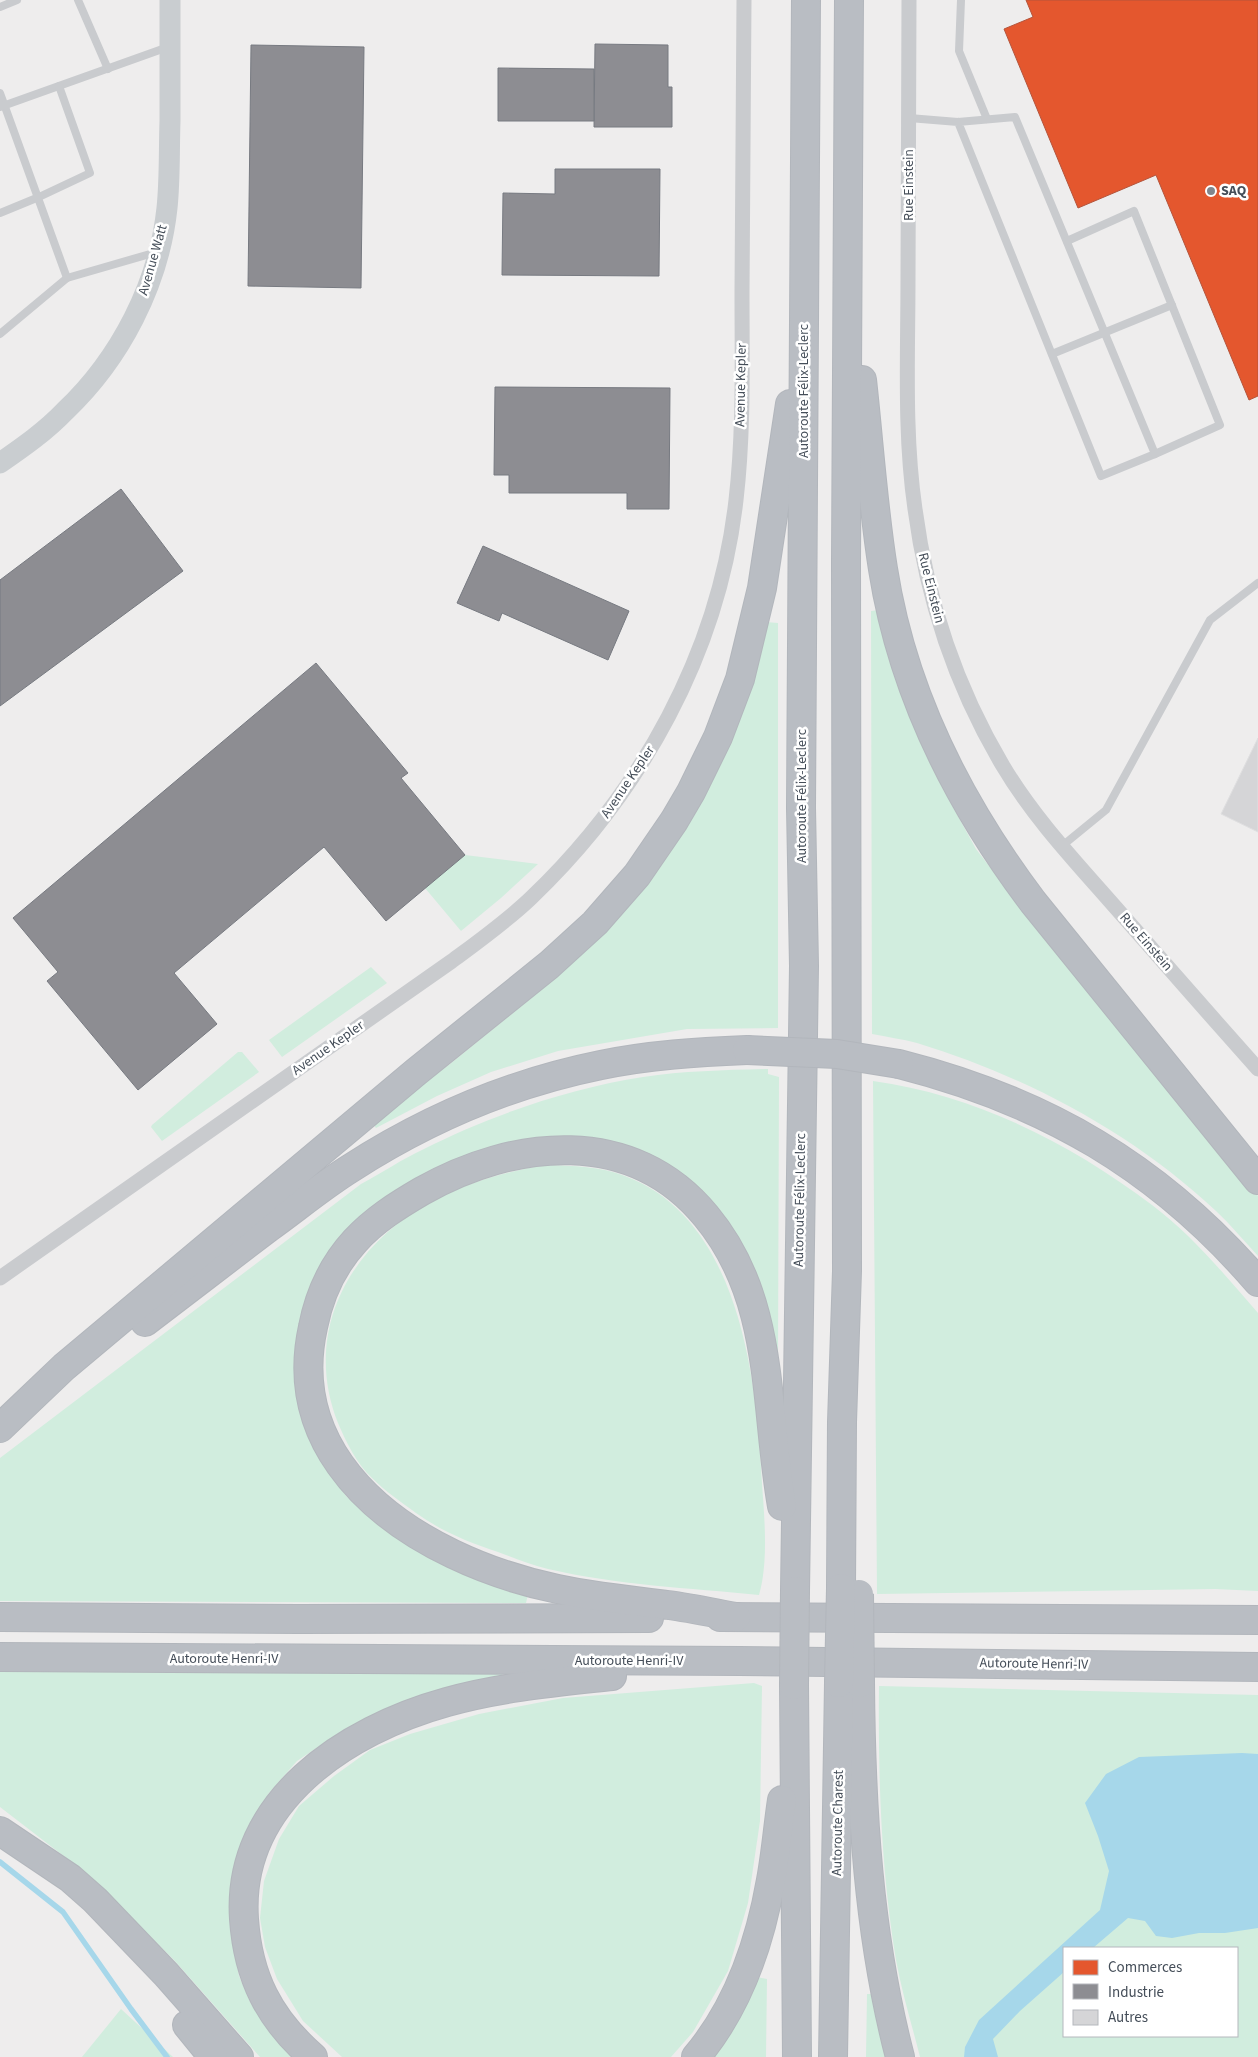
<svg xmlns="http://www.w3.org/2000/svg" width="1258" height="2057" viewBox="0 0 1258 2057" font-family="'Source Sans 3',sans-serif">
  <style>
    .green { fill: #d1edde; fill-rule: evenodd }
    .water { fill: #a6d7ea }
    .shops { fill: #e4572e; stroke: #b4543b }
    .industry { fill: #8d8d92; stroke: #777a81 }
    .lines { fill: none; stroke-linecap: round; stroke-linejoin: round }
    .stream { stroke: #a6d7ea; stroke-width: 5.5 }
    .building { fill: #d5d5d7; stroke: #dfdfe0 }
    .highway-casing { stroke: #b2b6bc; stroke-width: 30 }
    .lane { stroke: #c9cbce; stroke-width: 8 }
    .street { stroke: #c9cbce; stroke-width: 15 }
    .secondary { stroke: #c9cdd0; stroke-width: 21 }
    .highway { stroke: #b9bdc3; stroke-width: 28 }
    .highway-bridge-casing { stroke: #b2b6bc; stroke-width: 30; stroke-linecap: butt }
    .highway-bridge { stroke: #b9bdc3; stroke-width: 28 }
    .poi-dot { fill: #80868d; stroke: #fff; stroke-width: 2 }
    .labels { text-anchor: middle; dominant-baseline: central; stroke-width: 5; stroke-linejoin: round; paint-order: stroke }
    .street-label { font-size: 14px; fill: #454e59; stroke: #fff }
    .poi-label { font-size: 14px; font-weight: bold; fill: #454e59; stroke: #fff; text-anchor: start }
  </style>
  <rect width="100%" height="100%" fill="#eeeded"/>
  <g class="green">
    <path d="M879,610L889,653L910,716L943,789L976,849L1022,909L1258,1196V1256C1244,1241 1231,1225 1216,1211C1133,1133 1026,1076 917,1043C902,1039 887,1037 872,1034L871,611Z"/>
    <path d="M766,622L778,623V1028L687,1029L558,1051L491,1072L437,1096L376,1128L371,1122L450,1064L530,999L587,950L643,890L689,821Z"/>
    <path d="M465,855L538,864L501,898L461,931L425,888Z"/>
    <path d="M371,967L387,983L282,1057L269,1040Z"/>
    <path d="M238,1052H242L259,1072L162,1141L151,1127L152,1125Z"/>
    <path d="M768,1069V1074L779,1077L778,1359H775L721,1217L698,1188L667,1165L634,1149L598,1140L565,1137L531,1139L364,1215L297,1374L303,1421L323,1462L346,1496L375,1522L417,1549L528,1594L526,1603L0,1601V1458L361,1184C382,1173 402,1159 424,1149C489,1116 570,1088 643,1077C684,1071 726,1070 768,1069Z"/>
    <path d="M873,1081C975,1095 1070,1143 1152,1205C1192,1235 1225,1275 1258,1313V1591L1215,1589L877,1594Z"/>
    <path d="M547,1165C574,1166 600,1166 625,1176C735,1217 755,1366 761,1467C763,1507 770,1557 759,1595C689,1588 617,1585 548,1569C531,1565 514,1558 498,1552C470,1543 441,1531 416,1513C401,1502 385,1491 372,1478C357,1464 346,1442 338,1423C302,1332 349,1246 432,1201C468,1182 507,1171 547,1165Z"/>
    <path d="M0,1668L502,1671V1681L448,1689L395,1705L342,1731L297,1761L269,1793L241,1843L232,1881L230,1927L239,1976L251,2004L271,2034L291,2057H260L174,1960L87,1874L0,1807Z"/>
    <path d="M754,1683L762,1686L760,1821L748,1903L728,1971L693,2032L671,2057H342L303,2021L277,1979L265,1947L260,1918L264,1881L279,1839L299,1806L334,1776L370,1750L410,1734L479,1714L563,1698Z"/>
    <path d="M879,1686L1258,1695V2057H920C912,2025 902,1993 896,1960C881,1870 878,1778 879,1686ZM1064,1948H1237V2036H1064Z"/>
    <path d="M757,1977L767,1979L766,2057H711Z"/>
    <path d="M867,1994H874L886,2057H866Z"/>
    <path d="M121,2009L173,2057H82Z"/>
  </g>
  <path class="water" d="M1242,1753L1258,1754V1928L1225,1933H1199L1172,1938L1156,1936L1145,1921L1128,1918L1093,1948H1064V1972L1020,2011L993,2039L998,2057H964L965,2047L979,2020L1100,1910L1109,1871L1098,1836L1085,1803L1106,1774L1139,1757Z"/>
  <path class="shops" d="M1026,0H1258V396L1249,400L1156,175L1078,208L1004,29L1033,17Z"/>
  <g class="industry">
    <path d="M595,44L668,45V87H672V127H594Z"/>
    <path d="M251,45L364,47L361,288L248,286Z"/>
    <path d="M498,68L594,69V121H498Z"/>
    <path d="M555,169H660L659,276L502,275L503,193L555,194Z"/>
    <path d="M495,387L670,388L669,509H627V493H509V475H494Z"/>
    <path d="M121,489L183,571L0,706V580Z"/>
    <path d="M483,546L629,611L608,660L502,613L499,621L457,603Z"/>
    <path d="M316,663L408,773L401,778L465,855L386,921L324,847L174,973L217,1024L138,1090L47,981L58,972L13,918Z"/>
  </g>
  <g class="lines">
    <path class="stream" d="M0,1862L63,1912L131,2009L167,2057"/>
  </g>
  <path class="building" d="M1258,738V832L1221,814Z"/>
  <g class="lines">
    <defs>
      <g id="highway">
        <path d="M862,380C869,443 873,507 883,569C902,691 959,804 1033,902L1258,1180"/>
        <path d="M899,1064C1045,1101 1159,1167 1258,1282"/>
        <path d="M145,1322C186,1291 227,1259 268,1228C296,1208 322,1186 351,1168C427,1119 512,1083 601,1065C649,1055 698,1052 747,1050"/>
        <path d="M0,1428L64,1367L416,1072L549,965L595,923L637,875L674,821L691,792L718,737L740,679L762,588L790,404"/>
        <path d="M841,1588L842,1422L847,1271L846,561L849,0"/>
        <path d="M795,1591L804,966L801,808L806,0"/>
        <path d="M0,1617L298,1619L649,1618"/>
        <path d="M720,1617L1258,1620"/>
        <path d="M736,1617C714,1613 691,1608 668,1605C590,1596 526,1589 453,1554C363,1511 289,1435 313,1327C319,1296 333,1265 355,1241C374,1220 398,1205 422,1191C514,1139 632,1126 706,1216C776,1300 764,1406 782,1506"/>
        <path d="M0,1657L739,1661L1258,1667"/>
        <path d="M860,1683C861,1809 868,1934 900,2057"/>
        <path d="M794,1685L797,2057"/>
        <path d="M0,1831L70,1878L95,1900L166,1974L239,2057"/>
        <path d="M187,2025L213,2057"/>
        <path d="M313,2057C269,2019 248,1977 244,1919C236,1801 346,1730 447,1702C500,1687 557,1682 612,1676"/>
        <path d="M696,2057C738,2007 760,1943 771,1880C776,1853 778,1826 782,1800"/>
        <path d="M833,2057L839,1683"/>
      </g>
    </defs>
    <use href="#highway" class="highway-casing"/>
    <g class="lane">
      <path d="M78,0L108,69"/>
      <path d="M961,0L959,51L987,119"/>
      <path d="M0,7L17,0"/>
      <path d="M0,93L67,278L157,252"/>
      <path d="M0,107L168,47"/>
      <path d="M909,118L958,122L1015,117L1155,454L1101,476L958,122"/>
      <path d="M0,213L39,197L90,173L59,86"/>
      <path d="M1067,241L1134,211L1220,425L1155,454"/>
      <path d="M0,334L67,278"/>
      <path d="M1052,354L1172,305"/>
      <path d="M1062,846L1106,810L1210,620L1258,583"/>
    </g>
    <g class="street">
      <path d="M909,0C909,93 909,186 908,279C908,355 904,434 915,509C927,600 956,687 1003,766C1032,815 1072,858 1109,900C1159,957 1208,1013 1258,1069"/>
      <path d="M0,1278L452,961C479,941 507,921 531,898C641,793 719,652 736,500C744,431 742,361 742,292C743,195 743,97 744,0"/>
    </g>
    <path class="secondary" d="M0,463C23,447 46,431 65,411C120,359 159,284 167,208C170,180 169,150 170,121C170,81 170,40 170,0"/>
    <use href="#highway" class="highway"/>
    <defs>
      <g id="highway-bridge">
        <path d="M747,1050L837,1054L899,1064"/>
        <path d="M859,1594L860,1683"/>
        <path d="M839,1683L841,1588"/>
        <path d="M794,1685L795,1591"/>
      </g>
    </defs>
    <use href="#highway-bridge" class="highway-bridge-casing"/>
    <use href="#highway-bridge" class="highway-bridge"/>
  </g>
  <circle class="poi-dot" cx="1211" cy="191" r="5"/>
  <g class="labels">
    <g class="street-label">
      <text transform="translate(909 185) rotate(-90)">Rue Einstein</text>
      <text transform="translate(153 260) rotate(-74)">Avenue Watt</text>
      <text transform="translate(741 385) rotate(-89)">Avenue Kepler</text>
      <text transform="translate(804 391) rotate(-90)">Autoroute Félix-Leclerc</text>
      <text transform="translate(931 588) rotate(76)">Rue Einstein</text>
      <text transform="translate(628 782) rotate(-56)">Avenue Kepler</text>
      <text transform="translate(802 796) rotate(-90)">Autoroute Félix-Leclerc</text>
      <text transform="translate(1146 942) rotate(49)">Rue Einstein</text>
      <text transform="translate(328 1048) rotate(-35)">Avenue Kepler</text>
      <text transform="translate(800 1200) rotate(-89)">Autoroute Félix-Leclerc</text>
      <text x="224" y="1659">Autoroute Henri-IV</text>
      <text x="629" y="1661">Autoroute Henri-IV</text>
      <text transform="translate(1034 1664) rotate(1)">Autoroute Henri-IV</text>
      <text transform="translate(838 1823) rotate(-89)">Autoroute Charest</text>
    </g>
    <g class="poi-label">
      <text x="1221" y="191">SAQ</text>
    </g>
  </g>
  <rect x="1063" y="1947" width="175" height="90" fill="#ffffff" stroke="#b5b8bd"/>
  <rect x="1073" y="1960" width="25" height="15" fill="#e4572e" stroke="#b5b8bd"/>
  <text x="1108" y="1972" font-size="15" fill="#454e59">Commerces</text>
  <rect x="1073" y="1984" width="25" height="15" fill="#8d8d92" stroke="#b5b8bd"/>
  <text x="1108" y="1997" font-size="15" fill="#454e59">Industrie</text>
  <rect x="1073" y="2010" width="25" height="15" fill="#d5d5d7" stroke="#b5b8bd"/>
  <text x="1108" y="2022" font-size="15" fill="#454e59">Autres</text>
</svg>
